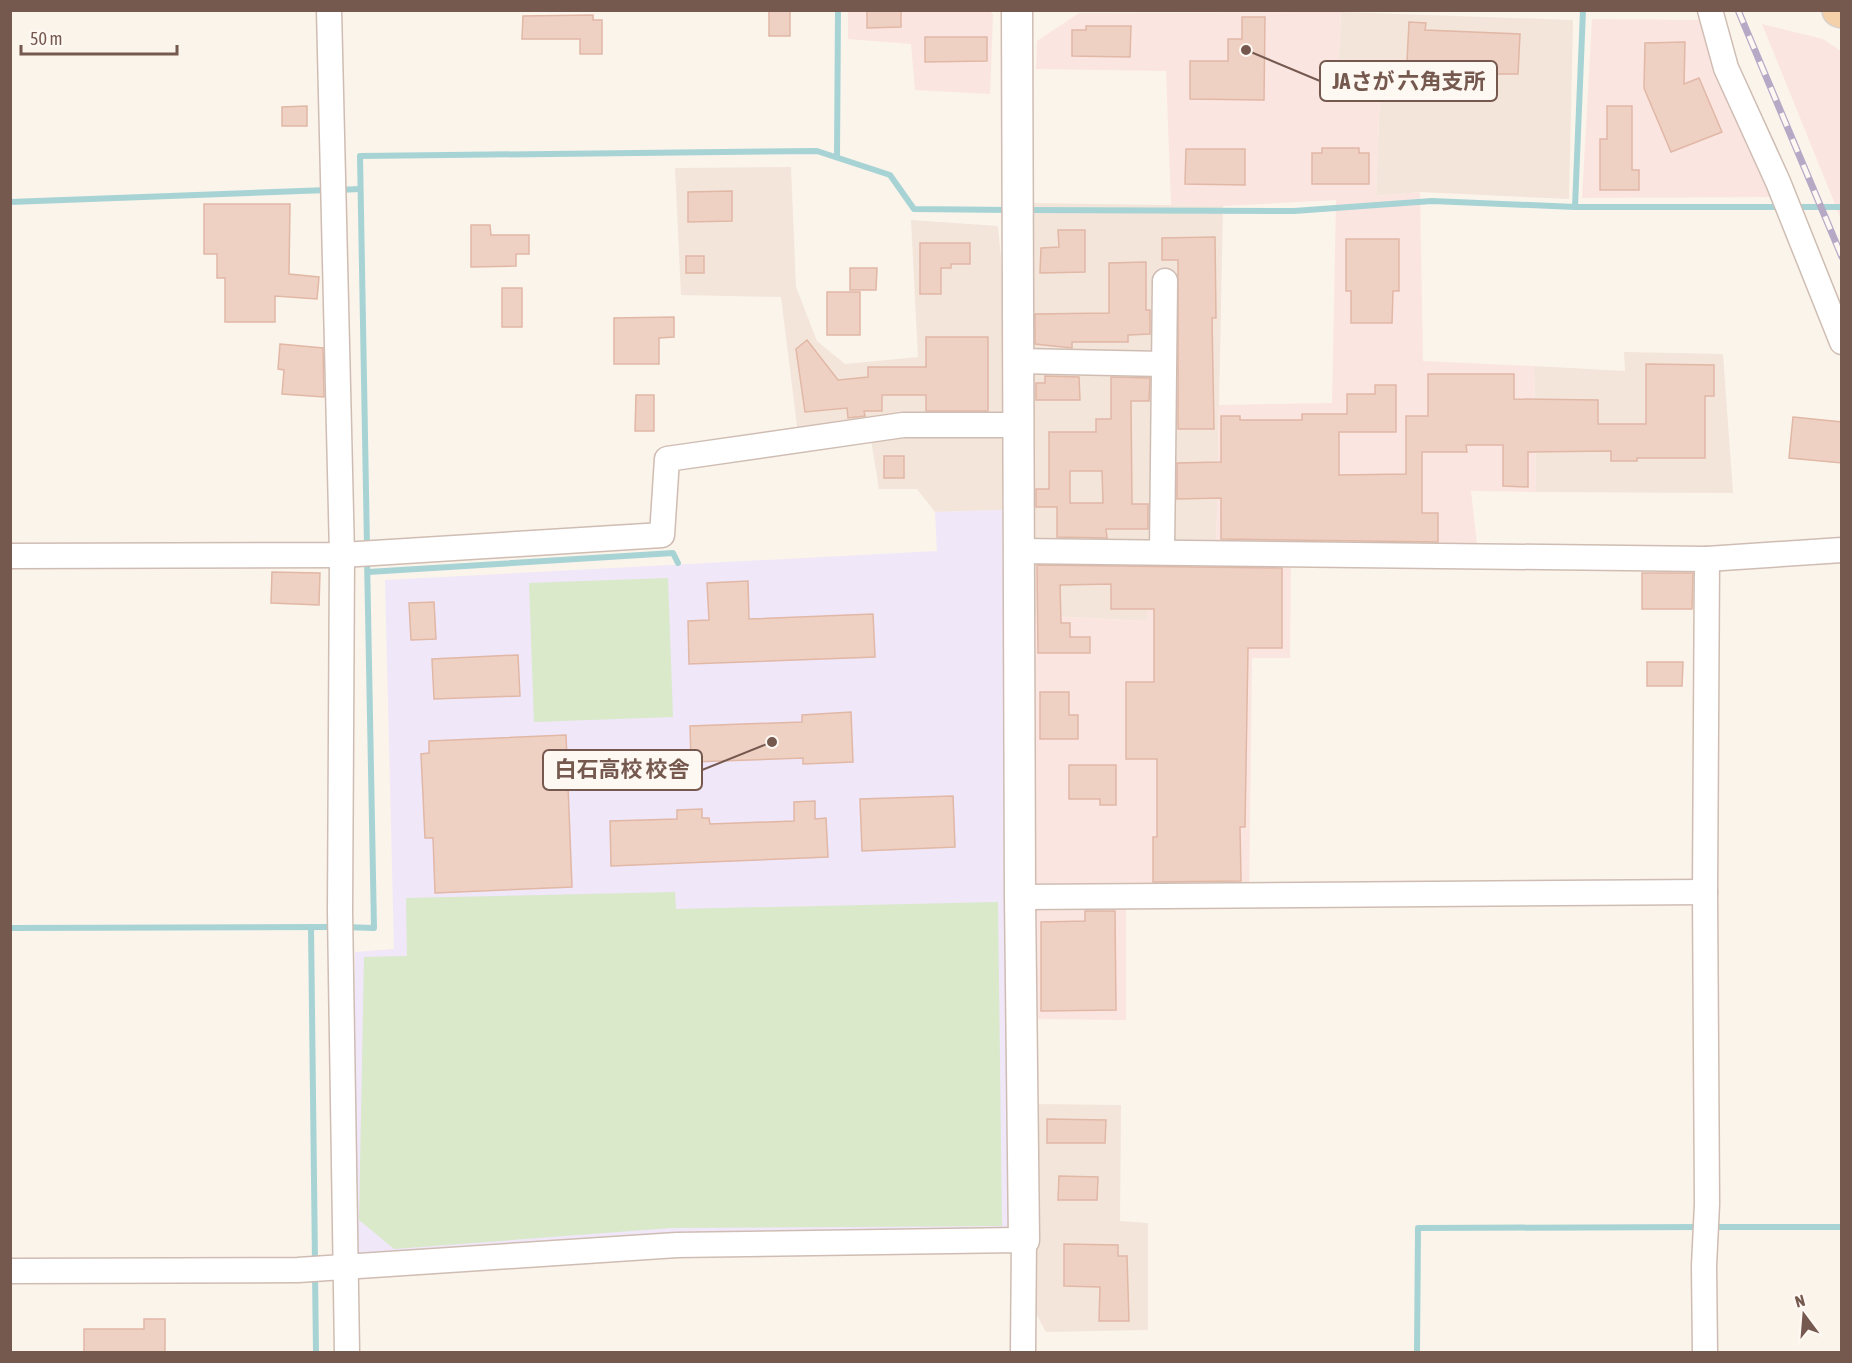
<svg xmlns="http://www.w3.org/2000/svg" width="1852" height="1363" viewBox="0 0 1852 1363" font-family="'Asap Condensed','Noto Sans JP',sans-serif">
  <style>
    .residential { fill: #f3e5da }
    .commercial { fill: #fbe5e0 }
    .education { fill: #f0e7f8 }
    .green { fill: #d9e9ca }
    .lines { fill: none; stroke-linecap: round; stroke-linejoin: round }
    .stream { stroke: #a7d3d5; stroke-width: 6 }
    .building { fill: #efd1c4; stroke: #e1b7a6; stroke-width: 1.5; fill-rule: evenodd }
    .minor-casing { stroke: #cfbdb3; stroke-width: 27 }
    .tertiary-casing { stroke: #cfbdb3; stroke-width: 33 }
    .primary-casing { stroke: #d8d1ce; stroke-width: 36 }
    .minor { stroke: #fff; stroke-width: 24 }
    .tertiary { stroke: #fff; stroke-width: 30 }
    .primary { stroke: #f5d1a9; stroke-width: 33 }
    .rail-casing { stroke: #b6a9c6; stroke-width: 7 }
    .rail { stroke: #fef8f2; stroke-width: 4.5; stroke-dasharray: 14; stroke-linecap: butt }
    .leader { fill: none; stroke: #75594f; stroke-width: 2 }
    .callout-dot { fill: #75594f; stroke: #fef8f2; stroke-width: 2 }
    .callout { fill: #fef8f2; stroke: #75594f; stroke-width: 2 }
    .callout-label { font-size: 22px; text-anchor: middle; font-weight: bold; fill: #75594f }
  </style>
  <rect width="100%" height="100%" fill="#fbf4eb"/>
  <g class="residential">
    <path d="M1341,12L1573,20L1569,199L1420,192L1376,196L1380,93L1337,88Z"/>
    <path d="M791,167L796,287L817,341L845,364L918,357L911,220L998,226L1007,324L1002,510L935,512L917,489H879L871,440L800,450L781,297L681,295L675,168Z"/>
    <path d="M1033,203L1223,206L1216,559L1147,621L1029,615Z"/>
    <path d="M1624,352L1723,354L1733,493L1536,492L1534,366L1625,371Z"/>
    <path d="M1033,1104L1121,1105L1120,1221L1148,1223V1330L1046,1332L1034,1310Z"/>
  </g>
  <g class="commercial">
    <path d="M848,11H990L993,15L990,94L915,90L911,44L848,39Z"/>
    <path d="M1341,12L1337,88L1380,93L1376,196L1420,192L1423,361L1534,366L1536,492L1471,491L1479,562L1291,560L1290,658H1252L1249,905L1126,907V1020L1032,1019L1029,615L1147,621L1148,558H1216L1219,405L1332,403L1336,200L1223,206L1171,205L1166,71L1036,69L1037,41L1079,13Z"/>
    <path d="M1592,19L1708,20L1772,197L1582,198Z"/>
    <path d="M1762,24L1823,39L1841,51V219Z"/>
  </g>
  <path class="education" d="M1002,510L1010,1233L362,1258L353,1251L355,952L394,949L385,580L937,551L935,512Z"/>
  <g class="green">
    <path d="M668,578L673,717L534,722L529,583Z"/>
    <path d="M675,892L676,909L998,902L1002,1226L671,1228L394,1249L359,1220L364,957L407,956L406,898Z"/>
  </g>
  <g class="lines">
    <g class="stream">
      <path d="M837,156L838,10"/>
      <path d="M338,190L360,189"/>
      <path d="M10,202L328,190"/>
      <path d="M1575,207H1782"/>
      <path d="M1795,207H1842"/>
      <path d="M1026,210L1294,211L1432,201L1575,207L1583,10"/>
      <path d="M367,547L360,156L817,151L890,175L914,209L1010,210"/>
      <path d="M368,572L673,553L678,563"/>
      <path d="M311,927L315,1262"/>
      <path d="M344,927L374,928L367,558"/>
      <path d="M10,928L334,927"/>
      <path d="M1711,1227H1842"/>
      <path d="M315,1273L316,1352"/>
      <path d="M1417,1352L1418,1228L1701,1227"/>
    </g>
  </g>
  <g class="building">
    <rect x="769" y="10" width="21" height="26"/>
    <path d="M867,10H901V27L867,28Z"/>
    <path d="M593,15V20H602V54H580V39H522L523,16Z"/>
    <path d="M1242,17H1265L1264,100L1190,99V61H1228V39H1242Z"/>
    <path d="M1409,22L1426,23L1425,30L1520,34L1518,74H1449L1450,63L1407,61Z"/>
    <path d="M1086,26H1131L1130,57L1072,56V30H1086Z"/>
    <path d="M925,37H987V61L925,62Z"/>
    <path d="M1685,42L1684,84L1699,78L1722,132L1671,152L1644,88L1645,43Z"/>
    <path d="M307,106V126H282V107Z"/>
    <path d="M1607,106H1632V170H1639V190H1600V139H1607Z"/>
    <path d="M1322,148H1359V153H1369V184H1312V153H1322Z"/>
    <path d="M1186,149H1245V185L1185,184Z"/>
    <path d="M732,191V221L688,222V192Z"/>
    <path d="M204,204H290L289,274L319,277L317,299L275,296V322H225V278H217V254H204Z"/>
    <path d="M471,225H490L491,235H529V254H516V266L471,267Z"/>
    <path d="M1058,230H1085V272L1040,273L1041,248L1059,247Z"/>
    <path d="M1215,237L1216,318H1212L1214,429H1178V260H1162V238Z"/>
    <path d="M1346,239H1399V291H1393L1392,323H1351V291H1346Z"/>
    <path d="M920,243H970V264H951V268H941V294H920Z"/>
    <rect x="686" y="256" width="18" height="17"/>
    <path d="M1146,262V310H1150V334L1128,335V342H1072V348L1035,344V314L1109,313V263Z"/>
    <path d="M850,268H877L876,290H850Z"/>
    <rect x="502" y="288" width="20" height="39"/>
    <rect x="827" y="292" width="33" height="43"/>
    <path d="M674,317V337L659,338V364H614V318Z"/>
    <path d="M926,337H988V411H926V395H882V411H864L865,416L848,418L847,408L805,412L796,349L807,340L838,380L868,377V367H926Z"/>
    <path d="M280,344L323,348L324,397L282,394L284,370L278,369Z"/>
    <path d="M1646,364L1714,365V396H1705V458H1637V461H1611V451L1528,452V487L1503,486V445H1466L1467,452H1422V513H1438V542L1221,539V498L1177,499V463L1221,462V416H1240V420H1302V414H1347V394H1375V385H1396V432H1339V475L1406,474V416H1428V374H1514V399L1598,400V424H1646Z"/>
    <path d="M1045,376L1079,377L1080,400H1036V383H1045Z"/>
    <path d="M1111,377L1150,378L1149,401H1131L1132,504H1148V529H1106L1107,538L1057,537V507H1036V489H1049V432H1096V419H1111ZM1070,471H1102L1103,503H1070Z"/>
    <path d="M636,395H654V431H635Z"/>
    <path d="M1793,417L1842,422V463L1789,458Z"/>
    <rect x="884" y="456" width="20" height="22"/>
    <path d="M1037,565L1282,568V648H1248L1245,827H1240L1241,881L1153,882V837H1157V759H1126V682H1154V609H1111V584L1060,585L1061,623H1070V637H1090V653H1038Z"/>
    <path d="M272,572L320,573L319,605L271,603Z"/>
    <path d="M1642,573H1693L1692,609H1642Z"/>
    <path d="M748,581L749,619L873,614L875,657L689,664L688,621L709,620L707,583Z"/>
    <path d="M434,602L436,639L411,640L409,603Z"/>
    <path d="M518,655L520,696L434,699L432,659Z"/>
    <path d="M1647,662H1683L1682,686H1647Z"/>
    <path d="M1040,692H1069V715H1078V739H1040Z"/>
    <path d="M851,712L853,762L803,764V758L691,762L690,726L802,722V715Z"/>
    <path d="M566,735L572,887L435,893L433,838H425L421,754L429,753V741Z"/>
    <path d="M1069,765H1116V805H1100V799H1069Z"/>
    <path d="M953,796L955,847L862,851L860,799Z"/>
    <path d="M815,801V819L826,818L828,857L611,866L610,821L677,819V810L702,809V818H709L710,824L794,821V802Z"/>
    <path d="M1085,911H1115L1116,1010L1041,1011V922L1085,921Z"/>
    <path d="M1047,1119L1106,1120L1105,1143H1047Z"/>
    <path d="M1059,1176L1098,1177L1097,1200H1058Z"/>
    <path d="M1064,1244L1118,1245V1256H1127L1129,1321H1099L1100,1287L1064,1286Z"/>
    <path d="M144,1319H165V1353H84V1329H144Z"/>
  </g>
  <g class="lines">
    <defs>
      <g id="minor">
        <path d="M329,10L342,555L340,912L347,1352"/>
        <path d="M1710,10L1726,68L1778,182L1842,342"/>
        <path d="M1018,361L1163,364"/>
        <path d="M1019,551L1707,559L1842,550"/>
        <path d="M1162,552L1165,281"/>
        <path d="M10,556L342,555L662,535L667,459L903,425H1018"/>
        <path d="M1020,897L1705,892"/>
        <path d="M10,1271L298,1270L677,1245L1024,1240L1023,1352"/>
        <path d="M1705,1352L1704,1266L1707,1204L1705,892L1707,559"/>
      </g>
      <path id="tertiary" d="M1017,10L1020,897L1024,1240"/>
      <path id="primary" d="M1839,10L1842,11"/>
    </defs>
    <use href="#minor" class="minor-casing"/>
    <use href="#tertiary" class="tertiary-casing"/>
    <use href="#primary" class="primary-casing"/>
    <use href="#minor" class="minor"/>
    <use href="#tertiary" class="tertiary"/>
    <use href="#primary" class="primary"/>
    <defs>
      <path id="rail" d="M1738,10L1842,257"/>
    </defs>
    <use href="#rail" class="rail-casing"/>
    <use href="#rail" class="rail"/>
  </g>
  <path class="leader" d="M1246 50L1320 81M772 742L702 770"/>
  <g class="callout-dot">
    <circle cx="1246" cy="50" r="6"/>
    <circle cx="772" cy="742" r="6"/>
  </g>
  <g class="callout">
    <rect x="1320" y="61" width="177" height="40" rx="6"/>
    <rect x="543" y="750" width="159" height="40" rx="6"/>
  </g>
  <g class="callout-label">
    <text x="1409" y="89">JAさが 六角支所</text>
    <text x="622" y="777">白石高校 校舎</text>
  </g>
  <rect width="1852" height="1363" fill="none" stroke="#75594f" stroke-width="24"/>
  <g transform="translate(1804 1315) rotate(344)" stroke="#fef8f2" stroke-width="4.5" paint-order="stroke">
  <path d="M0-4.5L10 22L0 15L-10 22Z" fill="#75594f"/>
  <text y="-9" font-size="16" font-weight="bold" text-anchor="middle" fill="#75594f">N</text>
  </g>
  <path d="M21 45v9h156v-9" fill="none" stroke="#75594f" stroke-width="3"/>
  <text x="30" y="45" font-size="18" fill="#75594f" stroke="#fef8f2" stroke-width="4.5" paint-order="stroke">50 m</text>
</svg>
